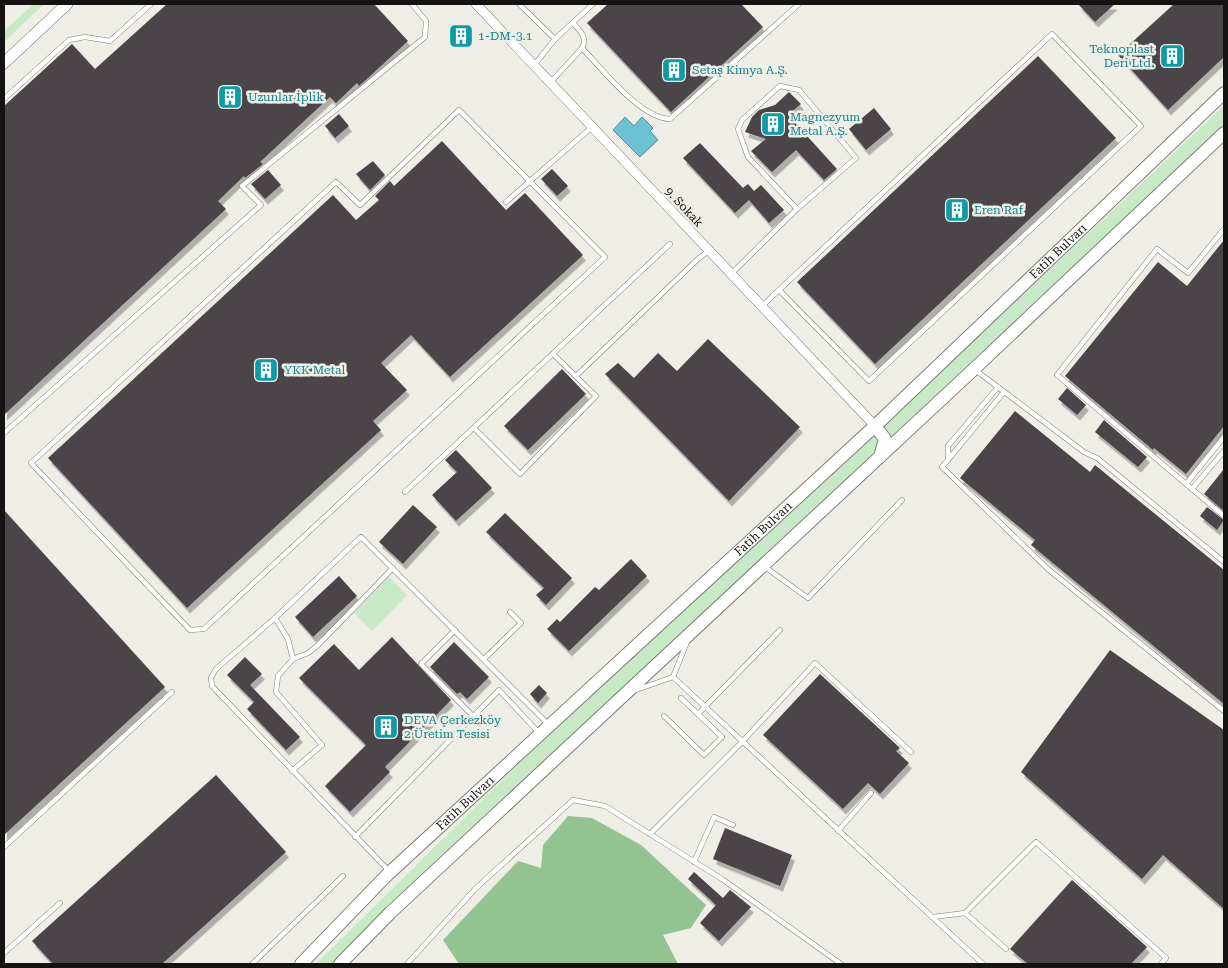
<svg xmlns="http://www.w3.org/2000/svg" width="1228" height="968" viewBox="0 0 1228 968" font-family="'Roboto Serif',serif">
  <style>
    .green { fill: #c7e9c5 }
    .forest { fill: #93c391 }
    .water { fill: #6cc2d3; stroke: #528e99 }
    .building { fill: #4c4548; filter: url(#shadow) }
    .lines { fill: none; stroke-linecap: round; stroke-linejoin: round }
    .service-casing { stroke: #7e7c75; stroke-width: 5.5 }
    .minor-casing { stroke: #7e7c75; stroke-width: 10 }
    .tertiary-casing { stroke: #7e7c75; stroke-width: 12 }
    .secondary-casing { stroke: #7e7c75; stroke-width: 14 }
    .service { stroke: #fff; stroke-width: 4.5 }
    .minor { stroke: #fff; stroke-width: 9 }
    .tertiary { stroke: #fff; stroke-width: 11 }
    .secondary { stroke: #fff; stroke-width: 12 }
    .labels { text-anchor: middle; dominant-baseline: central; stroke-width: 5; stroke-linejoin: round; paint-order: stroke }
    .culture-label { font-size: 12px; fill: #0d838f; stroke: #efeee6; text-anchor: start }
    .street-label { font-size: 12px; fill: #141311; stroke: #efeee6 }
  </style>
  <defs>
    <filter id="shadow"><feDropShadow dx="3" dy="5.5" stdDeviation="0" flood-color="#0004"/></filter>
  </defs>
  <rect width="100%" height="100%" fill="#efeee6"/>
  <g class="green">
    <path d="M34,4H44L4,42V31Z"/>
    <path d="M1224,106V127L659,656L537,767L413,885L336,964H316L557,726L1042,277Z"/>
    <path d="M389,577L407,595L372,631L354,613Z"/>
  </g>
  <path class="forest" d="M568,816L592,818L641,845L706,905L691,928L663,935L678,964H459L443,940L518,861L541,868L543,845Z"/>
  <path class="water" d="M625,117L634,126L642,117L653,128L650,131L658,140L640,157L613,130Z"/>
  <g class="building">
    <path d="M167,4H374L408,41L368,78L359,86L357,83L336,103L330,97L260,162L263,164L245,178L244,176L218,201L226,209L4,415V106L72,44L95,69Z"/>
    <path d="M608,4H741L763,27L671,112L587,23Z"/>
    <path d="M1078,4H1115L1095,22Z"/>
    <path d="M1174,4H1224V57L1168,110L1118,55Z"/>
    <path d="M1038,56L1116,138L875,364L797,282Z"/>
    <path d="M789,92L801,104L788,115L837,169L824,180L796,150L772,172L751,151L766,139L745,132L752,117L759,110L775,105Z"/>
    <path d="M874,108L891,129L866,150L849,129Z"/>
    <path d="M339,114L349,126L335,138L325,126Z"/>
    <path d="M442,141L506,210L525,193L583,255L450,377L411,335L381,363L407,390L373,421L381,430L187,608L48,458L333,195L356,220L379,200L375,196L390,181L394,186Z"/>
    <path d="M700,143L743,188L748,184L754,191L761,185L784,210L769,223L749,200L735,213L683,158Z"/>
    <path d="M373,161L385,175L370,190L356,174Z"/>
    <path d="M552,169L568,186L557,196L541,179Z"/>
    <path d="M268,170L281,185L265,199L251,184Z"/>
    <path d="M1224,240V426L1186,474L1154,448L1153,450L1065,376L1158,262L1187,286Z"/>
    <path d="M708,339L800,427L729,501L605,374L618,363L634,378L658,353L677,371Z"/>
    <path d="M562,369L586,394L528,450L504,426Z"/>
    <path d="M1067,388L1086,405L1077,415L1058,399Z"/>
    <path d="M1015,411L1090,472L1095,465L1224,570V704L1031,545L1035,540L960,478Z"/>
    <path d="M1104,420L1147,457L1138,467L1095,432Z"/>
    <path d="M456,450L492,488L456,521L432,495L457,472L445,460Z"/>
    <path d="M1224,469V511L1204,494Z"/>
    <path d="M413,505L437,527L403,564L379,542Z"/>
    <path d="M1207,507L1224,520L1217,530L1200,516Z"/>
    <path d="M4,510L165,687L4,835Z"/>
    <path d="M505,513L572,578L546,605L536,595L544,588L486,532Z"/>
    <path d="M631,559L647,576L569,651L547,629L557,619L560,622L595,587L599,590Z"/>
    <path d="M339,576L357,596L313,637L295,617Z"/>
    <path d="M392,637L451,700L385,767L390,772L350,812L325,786L366,745L299,678L334,644L359,670Z"/>
    <path d="M454,642L489,677L467,699L460,692L457,694L430,667Z"/>
    <path d="M1110,650L1224,730V909L1163,855L1142,879L1021,772Z"/>
    <path d="M245,657L262,674L250,685L300,737L286,750L247,709L254,702L227,675Z"/>
    <path d="M820,674L900,748L896,751L909,763L880,794L868,783L843,809L763,735Z"/>
    <path d="M539,685L547,693L538,703L530,694Z"/>
    <path d="M216,775L286,852L162,964H53L32,941Z"/>
    <path d="M725,828L792,855L780,886L713,859Z"/>
    <path d="M694,872L723,898L730,890L751,907L719,941L700,923L716,905L688,879Z"/>
    <path d="M1072,880L1147,947L1131,964H1028L1010,949Z"/>
  </g>
  <g class="lines">
    <defs>
      <g id="service">
        <path d="M519,4L555,39"/>
        <path d="M573,23C580,31 588,37 582,48"/>
        <path d="M535,64L555,39L593,4"/>
        <path d="M550,83L582,48C602,69 640,118 670,119L799,4"/>
        <path d="M4,99L69,40L85,37L110,41L151,4"/>
        <path d="M459,110L605,257L204,629L190,630L31,463L336,182L360,205Z"/>
        <path d="M506,202L592,127"/>
        <path d="M1224,229L1188,273L1157,249L1057,375L1224,516"/>
        <path d="M731,274L797,209L856,158L799,90L780,86L742,120L738,129L748,157L797,209"/>
        <path d="M762,306L779,290L1052,34L1141,126L869,381L779,290"/>
        <path d="M974,369L1084,452L1097,458L1224,562"/>
        <path d="M576,376L699,258L709,251"/>
        <path d="M1004,392L942,467L1049,570L1224,711"/>
        <path d="M474,428L520,474L596,396L553,354"/>
        <path d="M4,433L261,205L242,186L425,37L426,21L412,4"/>
        <path d="M948,460V446L998,387"/>
        <path d="M1186,484L1224,437"/>
        <path d="M1192,489L1224,451"/>
        <path d="M405,492L670,244"/>
        <path d="M765,567L808,598L902,500"/>
        <path d="M275,618L288,639L293,659L278,676L276,692L322,745L292,771"/>
        <path d="M455,630L421,664L473,716"/>
        <path d="M293,659L308,653L317,646L393,568"/>
        <path d="M484,659L521,623L510,612"/>
        <path d="M673,677L983,964"/>
        <path d="M636,690L673,677L687,642"/>
        <path d="M698,714L780,630"/>
        <path d="M664,716L704,755L722,737L681,698"/>
        <path d="M838,831L871,793"/>
        <path d="M650,834L742,742L815,663L911,752"/>
        <path d="M355,837L499,690L540,734"/>
        <path d="M4,847L172,692"/>
        <path d="M694,862L714,817L733,825"/>
        <path d="M389,871L212,686L211,678L216,669L275,618L361,537L548,724"/>
        <path d="M965,913L1036,842L1166,958L1161,964"/>
        <path d="M933,917L965,913L1006,949"/>
        <path d="M4,953L60,903"/>
        <path d="M252,964L343,876"/>
        <path d="M407,964L476,888L573,800L605,806L722,879L841,964"/>
      </g>
      <path id="minor" d="M476,4L875,426"/>
      <path id="tertiary" d="M4,63L67,4"/>
      <g id="secondary">
        <path d="M875,426L885,439L880,457"/>
        <path id="s1" d="M301,964L386,876L875,426L1224,93"/>
        <path d="M340,964L390,913L974,369L1224,133"/>
      </g>
    </defs>
    <use href="#service" class="service-casing"/>
    <use href="#minor" class="minor-casing"/>
    <use href="#tertiary" class="tertiary-casing"/>
    <use href="#secondary" class="secondary-casing"/>
    <use href="#service" class="service"/>
    <use href="#minor" class="minor"/>
    <use href="#tertiary" class="tertiary"/>
    <use href="#secondary" class="secondary"/>
  </g>
  <defs>
    <symbol id="building-square" viewBox="-11 -11 22 22"><rect x="-9" y="-9" width="18" height="18" rx="4" fill="#0f9aa8" stroke="#efeee6"/><path d="M-4-6H4V6H1V3H-1V6H-4ZM-2.5-4.3h1.7v1.8h-1.7ZM.8-4.3h1.7v1.8H.8ZM-2.5-1h1.7V.8h-1.7ZM.8-1h1.7V.8H.8Z" fill="#fff"/></symbol>
  </defs>
  <g fill-rule="evenodd">
    <use href="#building-square" x="447" y="22" width="28" height="28"/>
    <use href="#building-square" x="1158" y="42" width="28" height="28"/>
    <use href="#building-square" x="660" y="56" width="28" height="28"/>
    <use href="#building-square" x="216" y="83" width="28" height="28"/>
    <use href="#building-square" x="759" y="110" width="28" height="28"/>
    <use href="#building-square" x="943" y="196" width="28" height="28"/>
    <use href="#building-square" x="252" y="356" width="28" height="28"/>
    <use href="#building-square" x="372" y="713" width="28" height="28"/>
  </g>
  <g class="labels">
    <g class="culture-label">
      <text x="478" y="36">1-DM-3.1</text>
      <text x="1154" y="49" text-anchor="end">Teknoplast<tspan x="1154" dy="14">Deri Ltd.</tspan></text>
      <text x="692" y="70">Setaş Kimya A.Ş.</text>
      <text x="248" y="97">Uzunlar İplik</text>
      <text x="790" y="117">Magnezyum<tspan x="790" dy="14">Metal A.Ş.</tspan></text>
      <text x="974" y="210">Eren Raf</text>
      <text x="284" y="370">YKK Metal</text>
      <text x="404" y="720">DEVA Çerkezköy<tspan x="404" dy="14">2 Üretim Tesisi</tspan></text>
    </g>
    <g class="street-label">
      <text transform="translate(684 207) rotate(47)">9. Sokak</text>
      <text stroke="none"><textPath href="#s1" startOffset="1040">Fatih Bulvarı</textPath></text>
      <text stroke="none"><textPath href="#s1" startOffset="635">Fatih Bulvarı</textPath></text>
      <text stroke="none"><textPath href="#s1" startOffset="230">Fatih Bulvarı</textPath></text>
    </g>
  </g>
  <rect width="1228" height="968" fill="none" stroke="#141311" stroke-width="10"/>
</svg>
